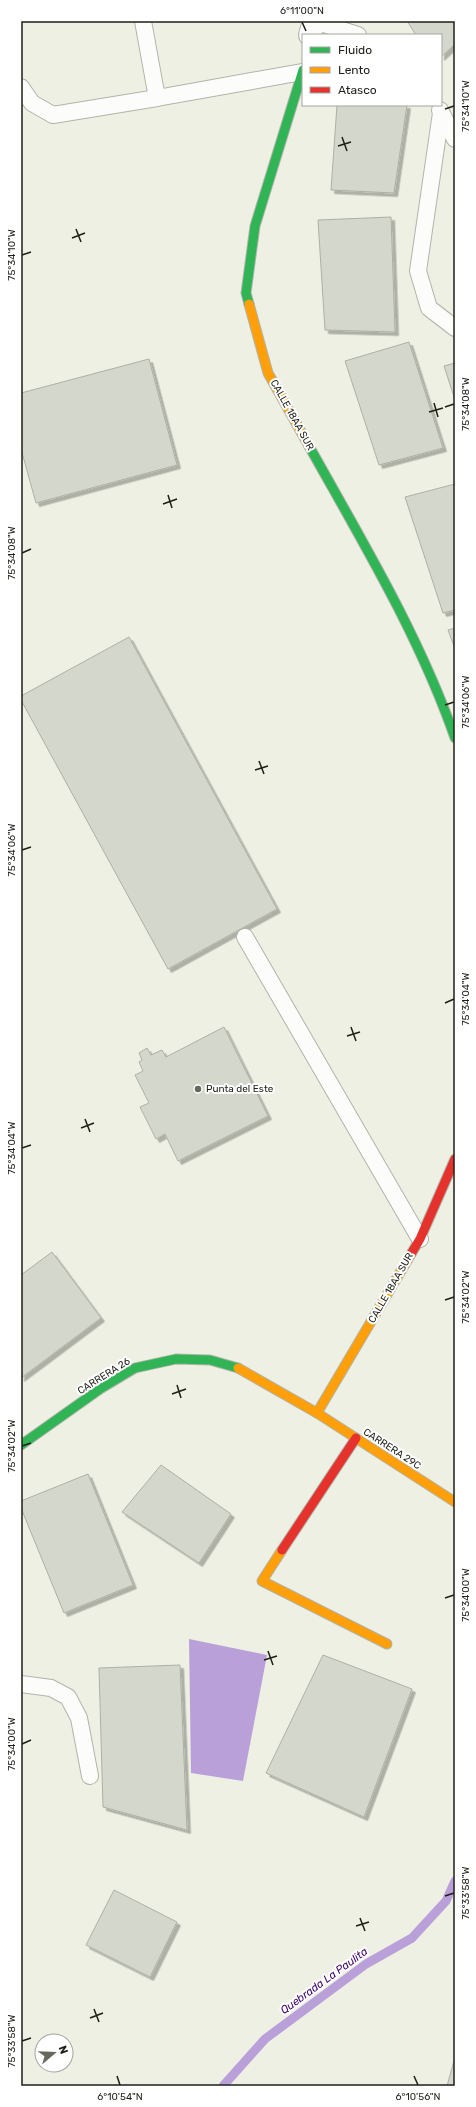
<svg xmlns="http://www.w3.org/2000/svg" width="476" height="2107" viewBox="0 0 476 2107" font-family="Rubik,sans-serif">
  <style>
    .water { fill: #baa0d8 }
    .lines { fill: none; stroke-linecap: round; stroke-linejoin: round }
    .stream { stroke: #baa0d8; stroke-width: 9 }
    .building { fill: #d4d7cc; stroke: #aeb0a6; filter: url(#shadow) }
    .lane-casing { stroke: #b1b4aa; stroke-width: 18 }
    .street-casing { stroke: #b1b4aa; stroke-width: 24 }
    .fast-casing { stroke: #b1b4aa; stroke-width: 11 }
    .slow-casing { stroke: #b1b4aa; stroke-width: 11 }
    .jam-casing { stroke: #b1b4aa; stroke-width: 11 }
    .lane { stroke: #fcfdfb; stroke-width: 16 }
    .street { stroke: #fcfdfb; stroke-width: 22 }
    .fast { stroke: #30b455; stroke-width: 9 }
    .slow { stroke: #ff9f0a; stroke-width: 9 }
    .jam { stroke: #e5322d; stroke-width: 9 }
    .ticks { fill: none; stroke: #1e1f17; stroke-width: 1.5 }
    .poi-dot { fill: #66685e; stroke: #fff; stroke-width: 1.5 }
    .labels { text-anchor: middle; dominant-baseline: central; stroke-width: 4; stroke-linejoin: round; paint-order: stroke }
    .street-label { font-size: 10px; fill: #1e1f17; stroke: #fff }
    .poi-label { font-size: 10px; fill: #1e1f17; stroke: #fff; text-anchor: start }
    .water-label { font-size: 11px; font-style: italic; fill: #40006b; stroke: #fff }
    .neatline { fill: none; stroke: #1e1f17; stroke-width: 1.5 }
    .ticks-label { font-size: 10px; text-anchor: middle; fill: #1e1f17 }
  </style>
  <defs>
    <filter id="shadow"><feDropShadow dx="3.5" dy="3.5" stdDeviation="0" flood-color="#0004"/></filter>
  </defs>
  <rect width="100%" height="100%" fill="#edf0e3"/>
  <path class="water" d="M189,1639L267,1655L243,1781L191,1773Z"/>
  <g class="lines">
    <path class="stream" d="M223,2086L265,2039L366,1964L412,1938L446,1901L455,1881"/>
  </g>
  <g class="building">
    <path d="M407,21H455V44L441,57V35H416Z"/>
    <path d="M337,105H407L394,193L331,190Z"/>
    <path d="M391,217L395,332L325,330L318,220Z"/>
    <path d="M409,342L443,448L379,465L345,361Z"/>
    <path d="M149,359L177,465L36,503L21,449V393Z"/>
    <path d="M455,363V400L444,366Z"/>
    <path d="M455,484V610L443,613L405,497Z"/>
    <path d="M455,628V649L448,630Z"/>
    <path d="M129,637L277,909L168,969L21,700V696Z"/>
    <path d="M224,1027L268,1116L178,1161L165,1134L156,1139L140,1107L149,1103L135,1075L143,1071L139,1062L142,1060L139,1053L147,1048L151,1055L162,1050L166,1057Z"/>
    <path d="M52,1252L101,1318L21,1378V1275Z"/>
    <path d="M161,1465L231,1514L199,1563L122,1512Z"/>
    <path d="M88,1474L133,1585L64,1613L21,1508V1501Z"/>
    <path d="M323,1655L412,1689L364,1817L266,1773Z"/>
    <path d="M180,1665L187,1830L103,1807L99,1668Z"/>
    <path d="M114,1890L177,1922L150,1977L86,1945Z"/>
    <path d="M455,2057V2086H447Z"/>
  </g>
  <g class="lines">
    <defs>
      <g id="lane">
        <path d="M143,21L157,98L302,72"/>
        <path d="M314,21L358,35"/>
        <path d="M21,87L32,103L53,115L157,98"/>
        <path d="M440,110L455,139"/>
        <path d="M441,113L418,271L429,308L455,328"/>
        <path d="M245,937L420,1239"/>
        <path d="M21,1684L51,1688L68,1697L79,1718L90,1776"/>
      </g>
      <path id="street" d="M310,35L314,21"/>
      <g id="fast">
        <path d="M249,304L246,293L255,226L303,70"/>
        <path d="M309,446C362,541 419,635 455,738"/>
        <path d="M21,1445L100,1389L135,1368L176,1359L210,1360L238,1368"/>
      </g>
      <g id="slow">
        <path d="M249,304L268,373L309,446"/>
        <path d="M238,1368L317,1413L455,1502"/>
        <path d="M317,1413L411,1254"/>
        <path d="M282,1550L262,1581L387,1644"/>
      </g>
      <g id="jam">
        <path d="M411,1254L420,1239L455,1159"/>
        <path d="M282,1550L356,1438"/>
      </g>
    </defs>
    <use href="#lane" class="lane-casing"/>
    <use href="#street" class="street-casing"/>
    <use href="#fast" class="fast-casing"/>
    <use href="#slow" class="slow-casing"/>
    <use href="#jam" class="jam-casing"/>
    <use href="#lane" class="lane"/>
    <use href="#street" class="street"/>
    <use href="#fast" class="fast"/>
    <use href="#slow" class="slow"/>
    <use href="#jam" class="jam"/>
  </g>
  <path class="ticks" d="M302,22L306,31M445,109L454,106M342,137L347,151M338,146L351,142M76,229L81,242M72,238L85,233M22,255L31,252M434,403L438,417M445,407L454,404M429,412L443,408M168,495L172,508M163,504L177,499M22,553L31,549M445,705L454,702M259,761L264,774M255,770L268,766M22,850L31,847M445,1003L454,999M351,1027L356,1041M347,1036L360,1032M85,1119L90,1132M81,1128L94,1123M22,1148L31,1145M445,1300L454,1297M177,1385L181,1398M172,1394L186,1389M22,1446L31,1443M445,1598L454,1595M268,1651L273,1665M264,1660L277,1656M22,1744L31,1740M445,1896L454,1893M360,1918L365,1931M356,1926L369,1922M94,2009L99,2022M90,2018L103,2013M22,2041L31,2038M117,2076L120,2085M414,2076L418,2085"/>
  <circle class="poi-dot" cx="198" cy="1089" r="4"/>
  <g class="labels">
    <g class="street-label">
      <text transform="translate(292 415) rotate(61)">CALLE 18AA SUR</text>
      <text transform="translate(391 1288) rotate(-60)">CALLE 18AA SUR</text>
      <text transform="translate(104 1376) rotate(-32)">CARRERA 26</text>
      <text transform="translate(392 1449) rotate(33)">CARRERA 29C</text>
    </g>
    <g class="poi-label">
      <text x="206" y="1089">Punta del Este</text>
    </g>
    <g class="water-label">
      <text transform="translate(324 1981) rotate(-36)">Quebrada La Paulita</text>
    </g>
  </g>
  <rect width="476" height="2107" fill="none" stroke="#ffffff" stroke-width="44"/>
  <rect x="302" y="34" width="140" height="72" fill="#ffffff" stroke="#a5a5a2"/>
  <rect x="310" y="47" width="20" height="6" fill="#30b455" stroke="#a5a5a2"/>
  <text x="338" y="54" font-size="12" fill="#1e1f17">Fluido</text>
  <rect x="310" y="67" width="20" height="6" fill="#ff9f0a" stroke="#a5a5a2"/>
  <text x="338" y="74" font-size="12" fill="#1e1f17">Lento</text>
  <rect x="310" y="87" width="20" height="6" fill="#e5322d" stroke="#a5a5a2"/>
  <text x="338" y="94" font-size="12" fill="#1e1f17">Atasco</text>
  <g transform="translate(54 2053) rotate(71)"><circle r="19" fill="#ffffff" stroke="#a5a5a2"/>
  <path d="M0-3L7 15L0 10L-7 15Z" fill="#66685e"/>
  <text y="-6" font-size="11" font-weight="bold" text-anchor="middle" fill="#1e1f17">N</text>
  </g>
  <rect x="22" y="22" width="432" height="2063" class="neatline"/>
  <g class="ticks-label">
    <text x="302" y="14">6°11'00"N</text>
    <text transform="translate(465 106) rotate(-90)" y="4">75°34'10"W</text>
    <text transform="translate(11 255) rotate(-90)" y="4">75°34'10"W</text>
    <text transform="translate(465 404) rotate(-90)" y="4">75°34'08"W</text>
    <text transform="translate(11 553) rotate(-90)" y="4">75°34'08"W</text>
    <text transform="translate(465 702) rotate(-90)" y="4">75°34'06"W</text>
    <text transform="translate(11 850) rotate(-90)" y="4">75°34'06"W</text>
    <text transform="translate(465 999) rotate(-90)" y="4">75°34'04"W</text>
    <text transform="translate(11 1148) rotate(-90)" y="4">75°34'04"W</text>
    <text transform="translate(465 1297) rotate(-90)" y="4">75°34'02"W</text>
    <text transform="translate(11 1446) rotate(-90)" y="4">75°34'02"W</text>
    <text transform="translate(465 1595) rotate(-90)" y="4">75°34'00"W</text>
    <text transform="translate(11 1744) rotate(-90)" y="4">75°34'00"W</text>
    <text transform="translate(465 1893) rotate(-90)" y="4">75°33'58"W</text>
    <text transform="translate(11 2041) rotate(-90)" y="4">75°33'58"W</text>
    <text x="120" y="2100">6°10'54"N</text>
    <text x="418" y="2100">6°10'56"N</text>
  </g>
</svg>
